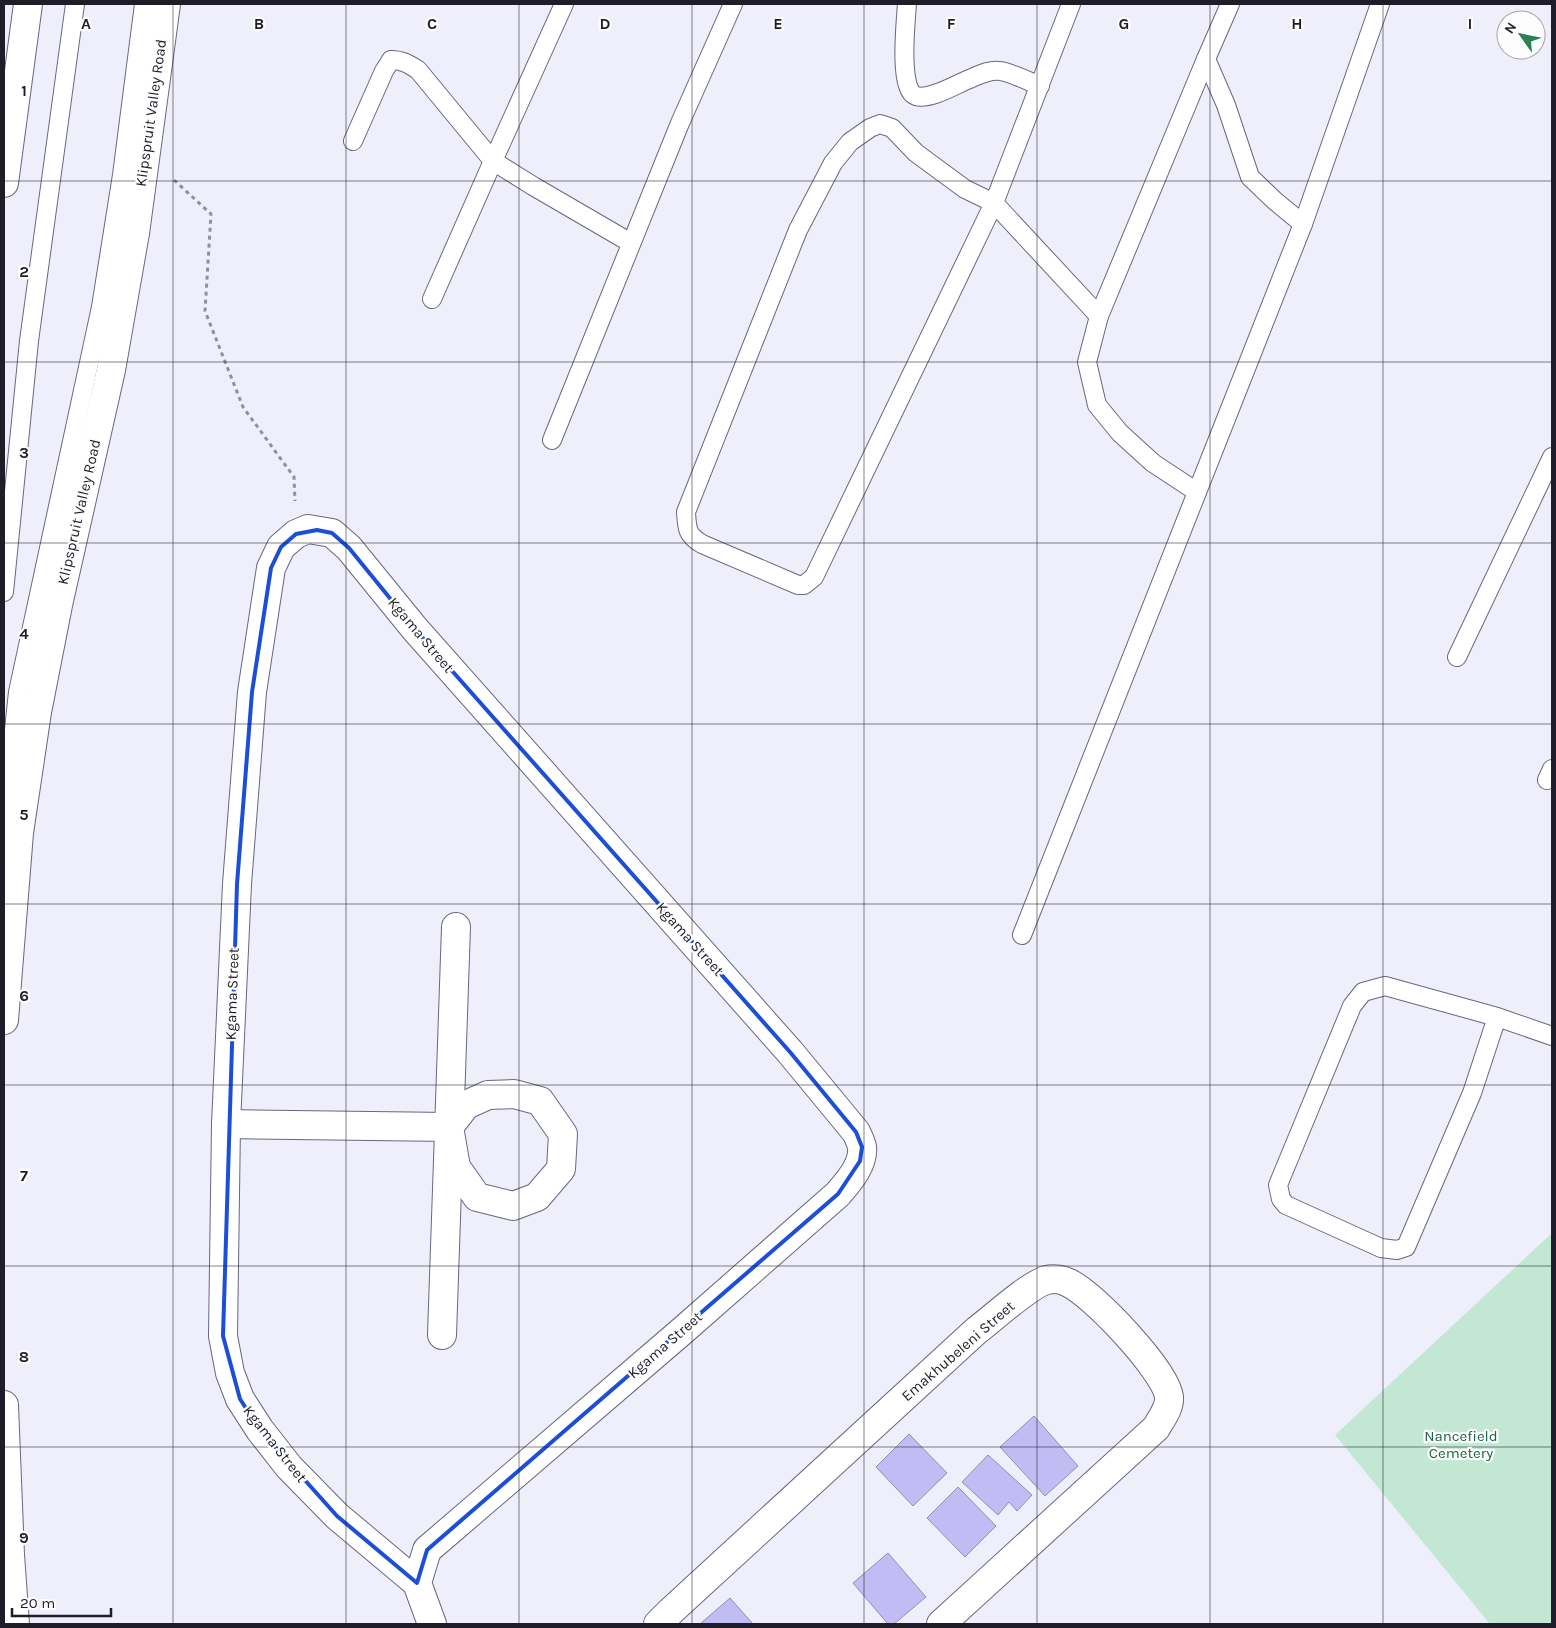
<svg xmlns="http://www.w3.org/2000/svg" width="1556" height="1628" viewBox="0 0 1556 1628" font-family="Karla,sans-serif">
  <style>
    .green { fill: #c2e8d4 }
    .building { fill: #c2bcf4; stroke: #928eac }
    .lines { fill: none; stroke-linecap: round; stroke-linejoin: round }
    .lane-casing { stroke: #696682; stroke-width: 20 }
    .street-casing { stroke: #696682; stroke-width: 30 }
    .secondary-casing { stroke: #696682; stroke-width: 30 }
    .path { stroke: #908f9b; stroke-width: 3; stroke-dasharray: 4 4; stroke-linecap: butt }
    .lane { stroke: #fff; stroke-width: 18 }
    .street { stroke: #fff; stroke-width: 28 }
    .secondary { stroke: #fff; stroke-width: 28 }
    .marked { fill: none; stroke: #1d4ed8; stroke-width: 4; stroke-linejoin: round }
    .grid { fill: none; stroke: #1f1d29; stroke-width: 1; stroke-opacity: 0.55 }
    .labels { text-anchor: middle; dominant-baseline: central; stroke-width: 4.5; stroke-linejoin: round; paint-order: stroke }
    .street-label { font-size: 15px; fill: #1f1d29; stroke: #fdfdfd }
    .park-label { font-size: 15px; fill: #196446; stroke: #fdfdfd }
    .grid-label { font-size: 16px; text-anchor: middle; font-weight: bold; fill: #1f1d29; stroke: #fdfdfd; stroke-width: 4.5; stroke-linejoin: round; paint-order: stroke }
  </style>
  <rect width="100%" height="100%" fill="#efeefb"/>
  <path class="green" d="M1552,1233V1624H1490L1335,1435Z"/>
  <g class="building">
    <path d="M1034,1416L1078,1466L1045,1496L1000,1447Z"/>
    <path d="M909,1434L947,1473L913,1506L876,1467Z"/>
    <path d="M988,1455L1032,1495L1017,1511L1009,1502L998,1515L962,1482Z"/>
    <path d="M958,1487L996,1526L965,1557L927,1518Z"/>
    <path d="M888,1553L926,1597L894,1624H888L853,1583Z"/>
    <path d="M730,1598L753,1624H700Z"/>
  </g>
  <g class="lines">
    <defs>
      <g id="lane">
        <path d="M907,4C906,19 898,91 916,96C930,100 955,85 967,80C977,76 989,69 1000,71C1010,72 1030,82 1040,86"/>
        <path d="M1071,4L994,203L814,577L804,585H798L702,544C687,535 687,529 686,512L798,230L833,163L850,142L870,128L880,124L892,128L916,153L965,189L994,203L1099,316L1087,362L1097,405L1120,433L1153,463L1197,492"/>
        <path d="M1230,4L1206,59L1226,105L1250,177L1275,201L1303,224"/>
        <path d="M353,141L384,71L391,60C402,60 409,64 418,70L493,161L564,4"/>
        <path d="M432,299L493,161L533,186L631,243"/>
        <path d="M1099,316L1206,59"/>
        <path d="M552,440L680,123L733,4"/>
        <path d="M4,592L29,341L75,4"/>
        <path d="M1457,657L1552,457"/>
        <path d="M1547,780L1552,769"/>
        <path d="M4,824L18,692L101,307L122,175L144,4"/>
        <path d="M1022,935L1303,224L1380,4"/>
        <path d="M1497,1017L1472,1093L1406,1247L1397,1250L1381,1248L1286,1205L1281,1199L1278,1185L1352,1006L1363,992L1385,986L1497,1017L1552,1036"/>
      </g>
      <g id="street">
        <path d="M514,1094L540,1101L563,1134L561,1169L537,1197L513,1206L477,1197L456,1167L449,1127L466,1105L488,1095Z"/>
        <path d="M226,1124L449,1127"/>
        <path d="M442,1335L456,927"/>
        <path d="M417,1583L427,1550L681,1332L838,1194C848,1182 864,1165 862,1147C861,1142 858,1136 856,1132L790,1052L415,629L349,548L332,533L308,529L296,534L281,547L271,568L252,692L237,884L226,1124L223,1336L230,1373L240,1399L260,1430L289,1467L337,1516L417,1583L432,1624"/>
        <path d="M658,1624L671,1611L976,1331C992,1319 1030,1284 1047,1280C1054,1278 1063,1280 1069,1283C1093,1294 1166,1371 1169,1397C1170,1408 1161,1419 1156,1428L941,1624"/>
      </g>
      <g id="secondary">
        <path d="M4,183L28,4"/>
        <path d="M4,1020L19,833L37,712L58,605L111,370L135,233L166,4"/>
        <path d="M4,1405L10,1555L15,1624"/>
      </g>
    </defs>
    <use href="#lane" class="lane-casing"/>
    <use href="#street" class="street-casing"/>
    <use href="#secondary" class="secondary-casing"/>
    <path class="path" d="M174,180L211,214L205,311L243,407L294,477L295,501"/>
    <use href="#lane" class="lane"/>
    <use href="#street" class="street"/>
    <use href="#secondary" class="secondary"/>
  </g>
  <path class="marked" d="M317,530L332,533L349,548L415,629L790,1052L856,1132L862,1147L860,1161L838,1194L427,1550L417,1583L337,1516L260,1430L240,1399L223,1336L237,884L252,692L271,568L281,547L296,534Z"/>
  <path class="grid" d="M173,4V1624M346,4V1624M519,4V1624M692,4V1624M864,4V1624M1037,4V1624M1210,4V1624M1383,4V1624M4,181H1552M4,362H1552M4,543H1552M4,724H1552M4,904H1552M4,1085H1552M4,1266H1552M4,1447H1552"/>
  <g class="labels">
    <g class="street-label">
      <text transform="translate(151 113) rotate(-82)">Klipspruit Valley Road</text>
      <text transform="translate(79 512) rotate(-77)">Klipspruit Valley Road</text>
      <text transform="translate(421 635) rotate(50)">Kgama Street</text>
      <text transform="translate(690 939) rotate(48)">Kgama Street</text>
      <text transform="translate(232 994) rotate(-88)">Kgama Street</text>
      <text transform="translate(665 1345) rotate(-41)">Kgama Street</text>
      <text transform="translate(958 1351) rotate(-41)">Emakhubeleni Street</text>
      <text transform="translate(275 1444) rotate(52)">Kgama Street</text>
    </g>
    <g class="park-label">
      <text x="1461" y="1436">Nancefield<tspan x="1461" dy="17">Cemetery</tspan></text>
    </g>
  </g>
  <g class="grid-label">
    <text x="86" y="29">A</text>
    <text x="259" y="29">B</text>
    <text x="432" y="29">C</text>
    <text x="605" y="29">D</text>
    <text x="778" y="29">E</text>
    <text x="951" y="29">F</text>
    <text x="1124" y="29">G</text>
    <text x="1297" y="29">H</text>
    <text x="1470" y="29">I</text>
    <text x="24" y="96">1</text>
    <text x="24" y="277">2</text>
    <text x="24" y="458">3</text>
    <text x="24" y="639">4</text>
    <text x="24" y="820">5</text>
    <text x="24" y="1001">6</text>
    <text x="24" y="1181">7</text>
    <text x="24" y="1362">8</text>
    <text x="24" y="1543">9</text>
  </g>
  <rect width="1556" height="1628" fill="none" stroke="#1f1d29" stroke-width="10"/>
  <g transform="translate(1521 35) rotate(303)"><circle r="24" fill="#fdfdfd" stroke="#a4a3a8"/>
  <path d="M0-4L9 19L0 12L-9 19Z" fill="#2c8154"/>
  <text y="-8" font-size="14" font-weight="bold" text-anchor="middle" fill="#1f1d29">N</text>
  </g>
  <path d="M12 1608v8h99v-8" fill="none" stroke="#1f1d29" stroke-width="2.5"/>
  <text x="20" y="1608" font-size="15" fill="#1f1d29" stroke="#fdfdfd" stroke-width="4" paint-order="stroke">20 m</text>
</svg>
